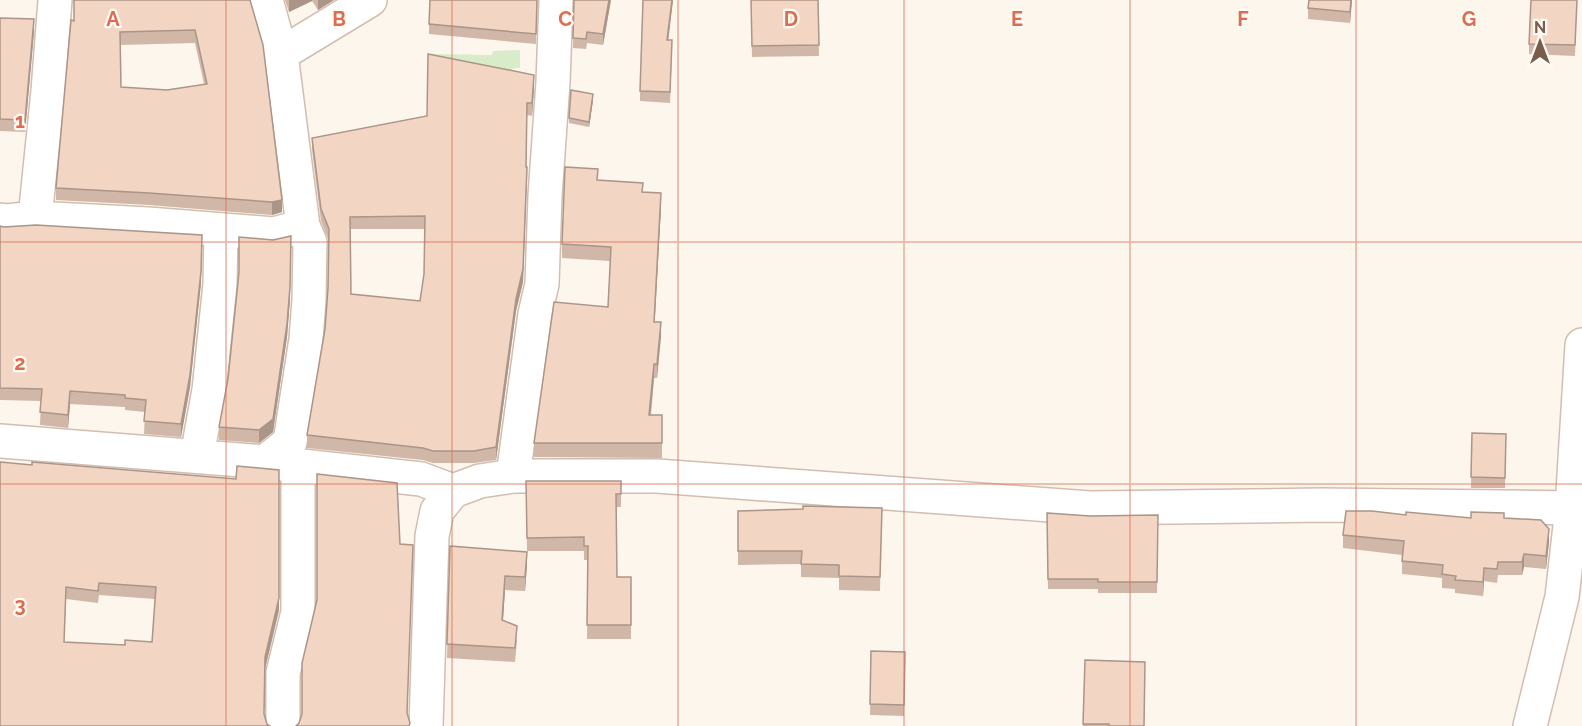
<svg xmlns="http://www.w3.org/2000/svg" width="1582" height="726" viewBox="0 0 1582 726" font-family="Raleway,sans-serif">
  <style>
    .green { fill: #d8ecc9 }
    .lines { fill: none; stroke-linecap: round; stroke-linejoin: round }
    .minor-casing { stroke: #d1beb0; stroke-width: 36 }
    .minor { stroke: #fff; stroke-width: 33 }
    .wall { fill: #d1b7a8; fill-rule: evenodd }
    .shaded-wall { fill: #aa9588 }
    .building { fill: #f3d5c3; stroke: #aa9588; stroke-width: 1.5; fill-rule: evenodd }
    .grid { fill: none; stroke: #dc6d51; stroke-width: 1.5; stroke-opacity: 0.55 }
    .grid-label { font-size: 20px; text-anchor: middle; font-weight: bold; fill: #dc6d51; stroke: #fffaf3; stroke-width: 4.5; stroke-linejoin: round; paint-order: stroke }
  </style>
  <rect width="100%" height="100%" fill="#fdf6ec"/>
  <path class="green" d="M520,50V68L512,69L510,91L430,84L431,54L492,55L493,51Z"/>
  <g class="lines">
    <defs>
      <g id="minor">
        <path d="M281,54L370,0"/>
        <path d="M35,218L48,91L55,0"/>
        <path d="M0,220L7,221L35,218L148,224L274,234L303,226"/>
        <path d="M0,441L265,462L421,479L453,491"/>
        <path d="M197,456L209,390L220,284L221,230"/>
        <path d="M265,462L290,442L306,339L309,300L310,242L303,226L281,54L266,0"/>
        <path d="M513,476L535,314L542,284L545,196L553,82L556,0"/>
        <path d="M283,726V673L298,612V466"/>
        <path d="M426,726L432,536L437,511L453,491L480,481L513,476H657L1090,508L1321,505L1582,508"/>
        <path d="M1530,726L1562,597L1572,508L1582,345"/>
      </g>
    </defs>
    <use href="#minor" class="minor-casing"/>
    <use href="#minor" class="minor"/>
  </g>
  <g class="wall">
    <path d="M250,0L282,212L272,215L149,205L56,200V188L71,20ZM195,43L204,84L167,90L121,87L120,45Z"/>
    <path d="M285,0H334L318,10L312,1L289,12Z"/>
    <path d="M537,0L536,44L429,34V24Z"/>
    <path d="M574,0H611L603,45L587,43L586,49L573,48Z"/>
    <path d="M673,0L668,40L672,51L670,103L640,101V91Z"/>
    <path d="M751,0H818L819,56L752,57Z"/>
    <path d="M1352,0L1350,23L1308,19V8Z"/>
    <path d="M1577,0L1575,56L1529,54V44Z"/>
    <path d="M0,18L34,32L25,132L0,131Z"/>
    <path d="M534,88L532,116L527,115L526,167L527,179L523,282L516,311L496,460L474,463H433L423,460L307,448V435L325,329L328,288L329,241L321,221L312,150V138L427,116ZM350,229H425L424,274L420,301L351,294Z"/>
    <path d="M593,100L589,127L569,123V118Z"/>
    <path d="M598,180L643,192L661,207L654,322L661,336L657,378H654L651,415H662V458L534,457V443L608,307L610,261L562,258V244Z"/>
    <path d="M0,226L201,283L190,387L181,437L144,434L145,412L125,410V407L70,404L68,428L40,425L41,401L0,400Z"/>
    <path d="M290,299L287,337L273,432L259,443L219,440V427Z"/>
    <path d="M1472,433L1506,434L1505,488H1471Z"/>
    <path d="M0,462L279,610L265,669L264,714L267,724L0,726ZM99,595L155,599L152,642L125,645L64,642L66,599L98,603Z"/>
    <path d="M526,481H621V507H616L617,577H631V639H587L588,560H584V551H527Z"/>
    <path d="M882,508L880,591L839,590V578L801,577V564L738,565V511Z"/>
    <path d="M1047,513L1090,516L1158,515L1157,593H1098V589H1048Z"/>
    <path d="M1406,515L1471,518H1504L1549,542L1546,569L1524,567L1522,575H1498L1497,583L1484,581L1483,596L1455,593V589L1442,588V578L1402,574V555L1343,548V535Z"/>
    <path d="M450,546L527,565L525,591L505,590L503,621L517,640L515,662L447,658Z"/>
    <path d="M871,651L905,652L904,716L870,715Z"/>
    <path d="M1085,660L1144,726H1083Z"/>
  </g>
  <g class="shaded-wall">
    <path d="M289,0H312V1L289,12Z"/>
    <path d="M318,0H334L318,10Z"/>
    <path d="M609,0H611L603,45V34Z"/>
    <path d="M672,0H673L667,51V40Z"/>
    <path d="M1351,0H1352L1350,23V12Z"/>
    <path d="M34,19V32L25,132V120Z"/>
    <path d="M534,75V88L532,116V103Z"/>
    <path d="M593,94V100L589,127V122Z"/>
    <path d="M527,167L523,282L516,311L496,460V447Z"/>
    <path d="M661,193V207L654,336V322Z"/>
    <path d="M282,200V212L272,215V202Z"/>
    <path d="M202,235L201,283L190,387L181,437V424Z"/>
    <path d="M291,236L290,299L287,337L273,432L259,443V430Z"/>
    <path d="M661,322V336L657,378V364Z"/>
    <path d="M654,364V378L649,429V415Z"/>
    <path d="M70,391V404L68,428V415Z"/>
    <path d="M1549,529V542L1546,569V556Z"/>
    <path d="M527,552V565L525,591V577Z"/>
    <path d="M1524,554V567L1522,575V562Z"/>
    <path d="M1484,568V581L1483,596V582Z"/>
    <path d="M505,576V590L502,634V620Z"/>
    <path d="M279,598V610L265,669V657Z"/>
  </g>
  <g class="building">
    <path d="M74,0H250L263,45L282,200L272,202L149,193L56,188L71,20L74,21ZM195,30L207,84L167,90L121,87L120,32Z"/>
    <path d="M430,0H537L536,34L429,24Z"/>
    <path d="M574,0H609L603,34L587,32L586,39L573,38Z"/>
    <path d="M643,0H672L667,40H672L670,92L640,91Z"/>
    <path d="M751,0H818L819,45L752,46Z"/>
    <path d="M1309,0H1351L1350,12L1308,8Z"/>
    <path d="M1531,0H1577L1575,45L1529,44Z"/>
    <path d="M0,18L34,19L25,120L0,119Z"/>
    <path d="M428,54L534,75L532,103H527L526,167H527L523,269L516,299L496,447L474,451H433L423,448L307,435L325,329L328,288L329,229L321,209L312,138L427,116ZM425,216L424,274L420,301L351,294L350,217Z"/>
    <path d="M571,90L593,94L589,122L569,118Z"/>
    <path d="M565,167L598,169L597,180L643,183L642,192L661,193L654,322H661L657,364H654L649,415H662V443H534L554,302L608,307L611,247L562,244Z"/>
    <path d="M36,225L202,235L201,271L190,375L181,424L144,421L146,400L125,398V395L70,391L68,415L40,412L42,389L0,388V226L4,227Z"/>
    <path d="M291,236L290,286L287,324L273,419L259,430L219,427L228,379L239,272V237L273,240Z"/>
    <path d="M1472,433L1506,434L1505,478L1471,477Z"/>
    <path d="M0,462L32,465V462L236,479L237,466L279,470V598L265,657L264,714L267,724L270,726H0ZM99,583L156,587L152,642L125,640V645L64,642L66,587L98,591Z"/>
    <path d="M317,474L397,483L400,544L413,545L407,713L410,723L409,726H296L299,723L302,714V663L317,600Z"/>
    <path d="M526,481H621V494H616L617,577H631V625H587L588,546H584V537L527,538Z"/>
    <path d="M803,506L882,508L880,577L839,576V565L801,564L802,551H738V511L803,509Z"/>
    <path d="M1346,511H1372L1406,515V512L1471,518V512L1504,513V518L1541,520L1549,529L1546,556L1524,554L1522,562H1498L1497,569L1484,568L1483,582L1455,580L1456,576L1442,574L1443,565L1402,561L1404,541L1343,535Z"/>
    <path d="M1047,513L1090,516L1158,515L1157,582H1098V579H1048Z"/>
    <path d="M450,546L527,552L525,577L505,576L502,620L517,626L515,648L447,644Z"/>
    <path d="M871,651L905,652L904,705L870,704Z"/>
    <path d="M1085,660L1145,662L1144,726H1109V724H1083Z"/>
  </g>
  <path class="grid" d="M226,0V726M452,0V726M678,0V726M904,0V726M1130,0V726M1356,0V726M0,242H1582M0,484H1582"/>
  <g class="grid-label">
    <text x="113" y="26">A</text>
    <text x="339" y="26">B</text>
    <text x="565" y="26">C</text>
    <text x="791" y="26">D</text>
    <text x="1017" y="26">E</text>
    <text x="1243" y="26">F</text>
    <text x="1469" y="26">G</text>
    <text x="20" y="128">1</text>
    <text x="20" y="370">2</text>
    <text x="20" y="612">3</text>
  </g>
  <g transform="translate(1540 42)" stroke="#fffaf3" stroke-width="4.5" paint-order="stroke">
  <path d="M0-4.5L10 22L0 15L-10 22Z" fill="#7a5c4d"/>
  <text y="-9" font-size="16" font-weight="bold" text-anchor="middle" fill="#7a5c4d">N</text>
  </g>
</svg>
